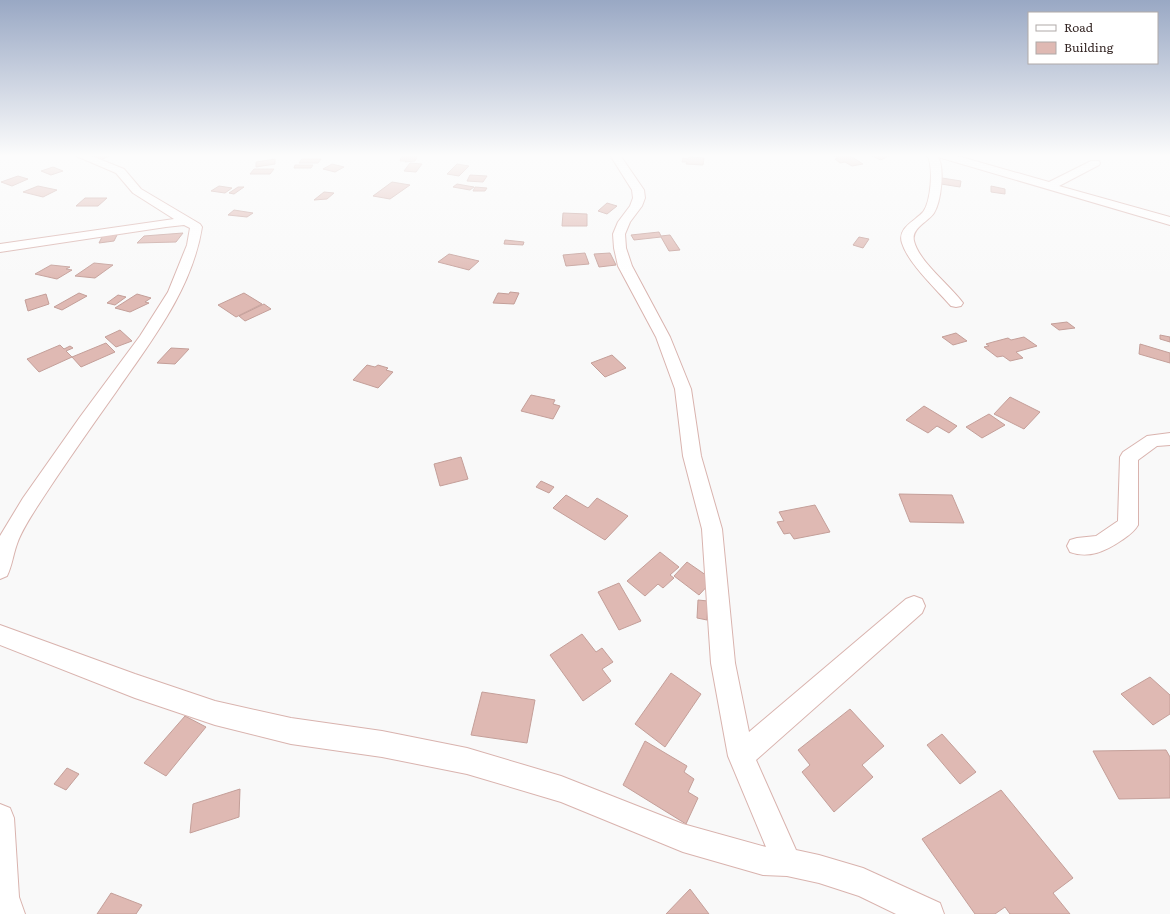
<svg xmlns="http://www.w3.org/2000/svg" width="1170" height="914" viewBox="0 0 1170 914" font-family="Literata,serif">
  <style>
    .building { fill: #dfb9b3; stroke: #c49f99 }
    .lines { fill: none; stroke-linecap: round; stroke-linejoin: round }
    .street-casing { stroke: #d9b3ae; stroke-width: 2 }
    .street { fill: #fff; fill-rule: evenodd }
  </style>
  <rect width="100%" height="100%" fill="#f9f9f9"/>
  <g class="building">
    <path d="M88,155H107L110,156L97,161Z"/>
    <path d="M402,155H418L415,161L405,162L406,161H400Z"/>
    <path d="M833,155H849L863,164L852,166L845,162L840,163L835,159L838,158Z"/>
    <path d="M870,155H890L881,160Z"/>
    <path d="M689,157L704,158L703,165L686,164L687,162H682L683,158L688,159Z"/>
    <path d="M275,159V164L256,167V162Z"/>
    <path d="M302,159H321L318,163H299Z"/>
    <path d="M410,163L422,164L416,172L404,171Z"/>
    <path d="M332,164L344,167L335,172L323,169Z"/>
    <path d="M457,164L469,166L459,176L447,174Z"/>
    <path d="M295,165H313L311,168H294Z"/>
    <path d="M53,167L63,171L51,175L41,171Z"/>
    <path d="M254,169H274L270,174H250Z"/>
    <path d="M470,175L487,176L483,182L467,181Z"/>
    <path d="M18,176L28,179L12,186L1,182Z"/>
    <path d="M942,178L961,181L960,187L941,184Z"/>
    <path d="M392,182L410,185L390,199L373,196Z"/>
    <path d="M457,184L474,187L470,190L453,187Z"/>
    <path d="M38,186L57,190L43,197L23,192Z"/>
    <path d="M219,186L232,188L225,193L211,191Z"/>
    <path d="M991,186L1005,189V194L991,192Z"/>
    <path d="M238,187H244L234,194L229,193Z"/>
    <path d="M475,187L487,188L485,191H473Z"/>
    <path d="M324,192L334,193L327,199L314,200Z"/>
    <path d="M85,198H107L98,206H76Z"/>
    <path d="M607,203L617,206L607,214L598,211Z"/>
    <path d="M234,210L253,213L247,217L228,215Z"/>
    <path d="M563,213L587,214V226H562Z"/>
    <path d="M659,232L661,236L670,235L680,250L669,251L661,237L634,240L631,235Z"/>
    <path d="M118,233L114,241L99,243L103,235Z"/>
    <path d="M183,233L176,242L137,243L144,236Z"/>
    <path d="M859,237L869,239L863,248L853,245Z"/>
    <path d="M505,240L524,242L523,245L504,244Z"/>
    <path d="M585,253L589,264L566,266L563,255Z"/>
    <path d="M610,253L616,265L599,267L594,254Z"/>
    <path d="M449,254L479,261L469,270L438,262Z"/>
    <path d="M94,263L113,265L95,278L75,276Z"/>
    <path d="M51,265L70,267L66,269L72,270L57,279L35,274Z"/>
    <path d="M510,292L519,293L514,304L493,303L498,293L509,294Z"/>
    <path d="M79,293L87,296L62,310L54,307Z"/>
    <path d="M244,293L262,304L236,317L218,305Z"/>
    <path d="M46,294L49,304L28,311L25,300Z"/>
    <path d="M137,294L151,298L145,302L149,303L130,312L115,308Z"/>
    <path d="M118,295L126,297L115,305L107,303Z"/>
    <path d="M264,304L271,309L245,321L239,316Z"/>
    <path d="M1067,322L1075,328L1059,330L1051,324Z"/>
    <path d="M120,330L132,341L116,347L105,337Z"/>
    <path d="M956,333L967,341L953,345L942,337Z"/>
    <path d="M1160,335L1170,337V342L1160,339Z"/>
    <path d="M1024,337L1037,346L1016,352L1023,358L1010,361L1003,356L997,357L984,347L989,346L986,344L993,342L1008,338L1011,340Z"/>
    <path d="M106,343L115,352L81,367L72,357Z"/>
    <path d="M1140,344L1170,353V363L1139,354Z"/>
    <path d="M60,345L64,349L70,346L73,348L66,351L72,357L39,372L27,359Z"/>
    <path d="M171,348L189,349L175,364L157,363Z"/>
    <path d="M612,355L626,368L605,377L591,363Z"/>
    <path d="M367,365L375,367L378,365L388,368L386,370L393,372L378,388L353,380Z"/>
    <path d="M531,395L555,400L553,404L560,406L553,419L521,411Z"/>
    <path d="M1010,397L1040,412L1024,429L994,414Z"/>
    <path d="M924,406L957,426L949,433L937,426L928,433L906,420Z"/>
    <path d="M989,414L1005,425L982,438L966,427Z"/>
    <path d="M461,457L468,479L440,486L434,464Z"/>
    <path d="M541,481L554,487L549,493L536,487Z"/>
    <path d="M899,494L952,495L964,523L910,522Z"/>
    <path d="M566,495L588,508L597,498L628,516L605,540L553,508Z"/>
    <path d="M815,505L830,532L794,539L790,533L784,534L777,522L784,521L779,512Z"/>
    <path d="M660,552L679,567L670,575L674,578L663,588L658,584L645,596L627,581Z"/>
    <path d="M687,562L713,580L699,595L674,576Z"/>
    <path d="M619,583L641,621L619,630L598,592Z"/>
    <path d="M698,600L708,601L707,620L697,618Z"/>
    <path d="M582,634L596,652L602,648L613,662L602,669L611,681L583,701L550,655Z"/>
    <path d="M671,673L701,694L665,747L635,724Z"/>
    <path d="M1150,677L1170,695V714L1153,725L1121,694Z"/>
    <path d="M482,692L535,700L527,743L471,735Z"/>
    <path d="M850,709L884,746L862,765L873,777L834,812L802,772L810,765L798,750Z"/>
    <path d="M185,716L206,727L166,776L144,763Z"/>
    <path d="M942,734L976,772L960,784L927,745Z"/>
    <path d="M645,741L687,766L684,772L694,779L688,792L698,798L686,824L623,785Z"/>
    <path d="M1166,750L1170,757V798L1119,799L1093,751Z"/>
    <path d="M67,768L79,774L66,790L54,784Z"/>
    <path d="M240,789L239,817L190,833L193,804Z"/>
    <path d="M1001,790L1073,878L1053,893L1070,914H1010L1005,907L995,914H975L922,839Z"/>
    <path d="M690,889L709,914H666Z"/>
    <path d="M111,893L142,905L136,914H97Z"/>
  </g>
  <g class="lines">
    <defs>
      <g id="street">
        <path d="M74,155H89L124,169L141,189L200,224L202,227C192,290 151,341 116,392C89,430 62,468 37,507C30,518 21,532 17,544C13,555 12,566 7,576L0,579V536L23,498L80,417L140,336L168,292L187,245L190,228L184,225L166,227L0,252V244L174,219L133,193L116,173Z"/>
        <path d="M610,155H620L644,190L645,198L642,206L630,222L625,234L626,248L632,266L670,337L691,389L701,456L722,529L735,663L749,732L906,599L914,596L922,599L925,606L922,613L756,760L796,850L819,855L863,868L940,903L944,914H896L859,896L819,883L787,876L763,875L683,852L561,802L467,774L382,757L291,744L215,725L135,698L0,645V625L135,674L215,701L291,718L382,731L467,748L561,776L683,824L766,847L728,756L711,663L702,529L683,456L675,389L656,337L618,266L614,248L613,234L618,222L630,206L633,198L632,190Z"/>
        <path d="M927,155H954L1049,182L1091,161H1099L1100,163L1099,165L1059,186L1170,217V225L938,157C945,168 941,202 934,213C928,222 911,228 914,241C919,262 950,285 963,303L961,306L956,307L951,306C937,290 908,263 902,243C897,228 915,221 923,212C931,202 934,166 927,155Z"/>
        <path d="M1170,433V445L1157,446L1138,460V525C1134,532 1129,535 1122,540C1106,551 1089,559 1070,552L1067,546L1070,540L1077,538L1096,536L1118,521L1120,457L1123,452L1147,436Z"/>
        <path d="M0,804L10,808L14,818L19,897L25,914H0Z"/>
      </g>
    </defs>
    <use href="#street" class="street-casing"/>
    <use href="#street" class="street"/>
  </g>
  <linearGradient id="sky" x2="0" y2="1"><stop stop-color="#99a8c4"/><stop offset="0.55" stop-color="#fcfcfc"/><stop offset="1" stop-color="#fcfcfc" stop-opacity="0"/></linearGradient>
  <rect width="1170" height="283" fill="url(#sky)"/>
  <rect x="1028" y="12" width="130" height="52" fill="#ffffff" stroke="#afa9a8"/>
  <rect x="1036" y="25" width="20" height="6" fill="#ffffff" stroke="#afa9a8"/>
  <text x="1064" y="32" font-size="12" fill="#362826">Road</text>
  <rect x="1036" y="42" width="20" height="12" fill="#dfb9b3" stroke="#afa9a8"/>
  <text x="1064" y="52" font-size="12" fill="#362826">Building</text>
</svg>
